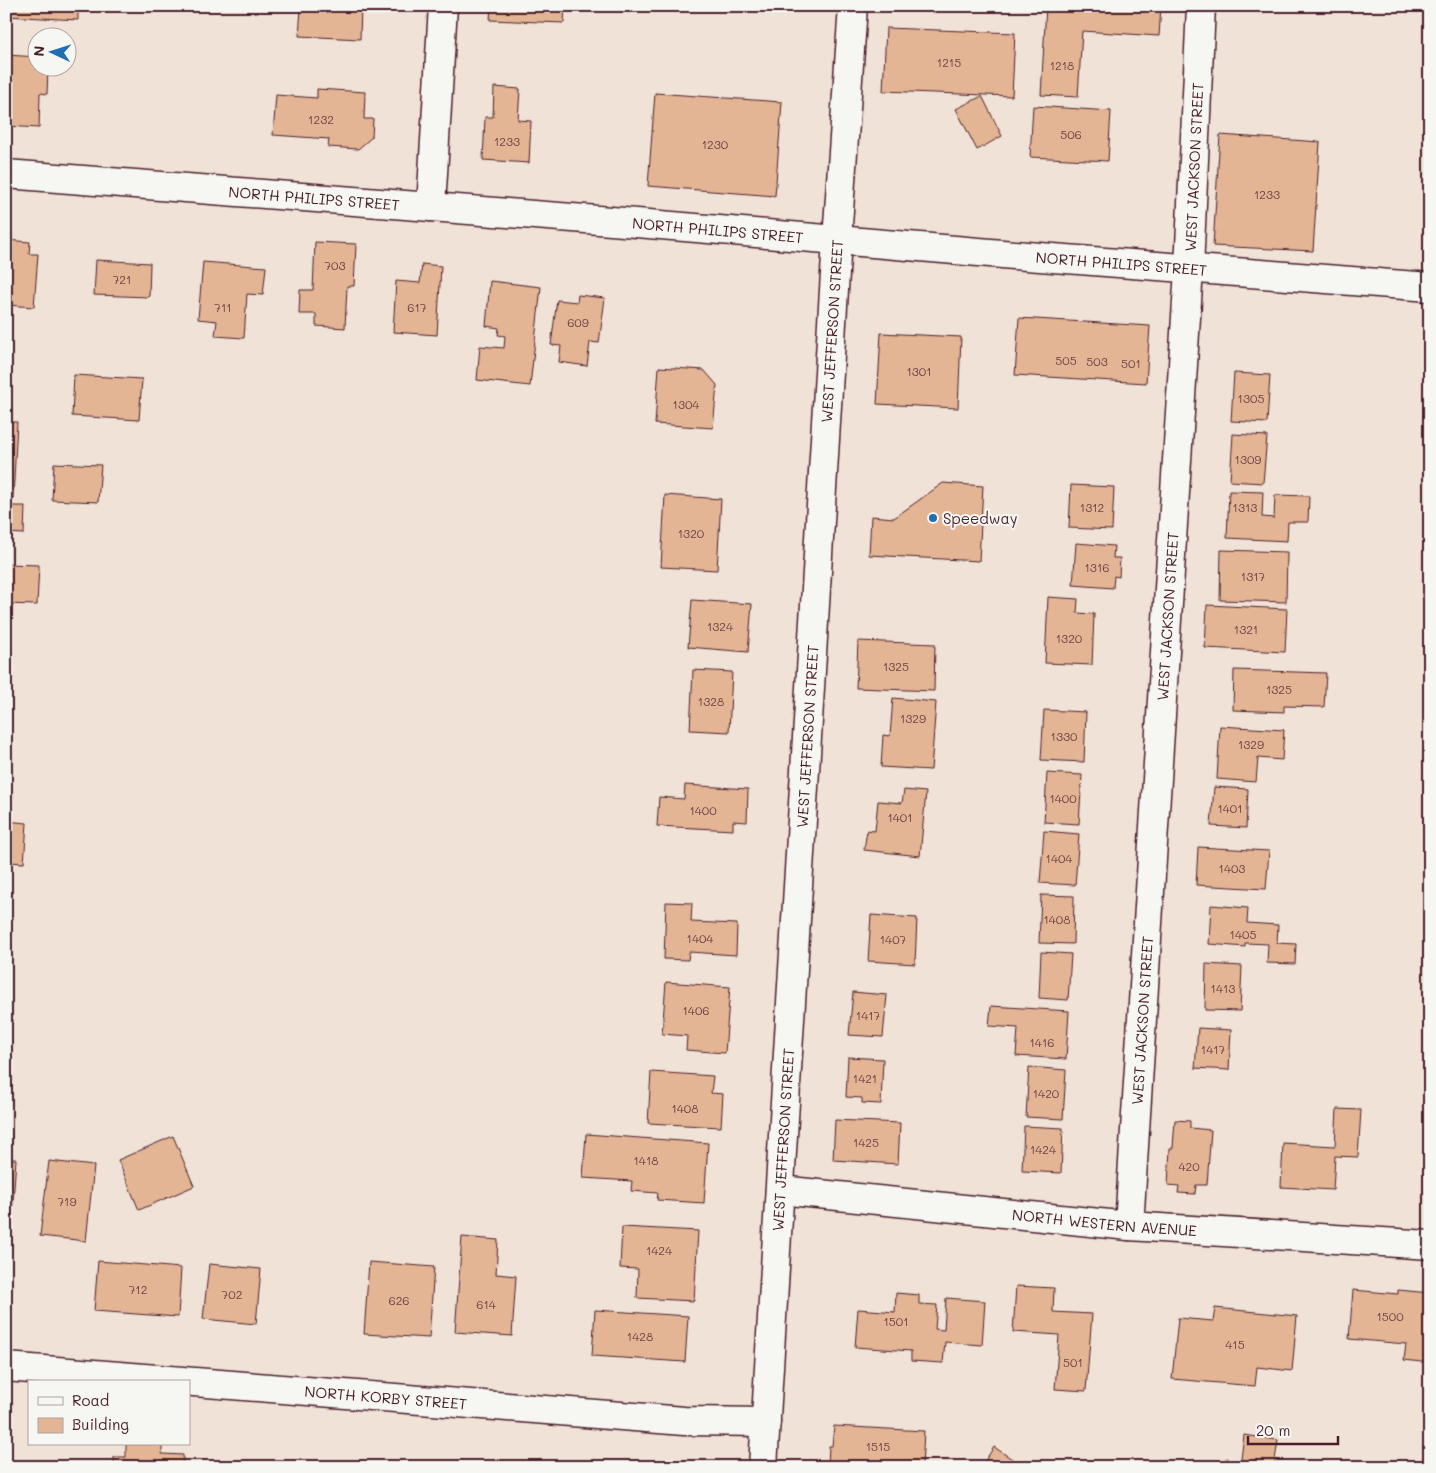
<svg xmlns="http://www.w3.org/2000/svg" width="1436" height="1473" viewBox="0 0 1436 1473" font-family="Mali,sans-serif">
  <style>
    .building { fill: #e3b594; stroke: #4a1f2b }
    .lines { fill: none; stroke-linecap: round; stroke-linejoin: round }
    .street-casing { stroke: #4a1f2b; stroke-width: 31 }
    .secondary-casing { stroke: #4a1f2b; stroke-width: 31 }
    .street { stroke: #f6f6f2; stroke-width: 28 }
    .secondary { stroke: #f6f6f2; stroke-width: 28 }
    .poi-dot { fill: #1f6fb2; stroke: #f6f6f2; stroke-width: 2 }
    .labels { text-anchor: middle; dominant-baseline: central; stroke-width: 4; stroke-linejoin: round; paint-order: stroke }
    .number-label { font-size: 12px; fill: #704445 }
    .street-label { font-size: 15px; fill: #4a1f2b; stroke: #f6f6f2 }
    .poi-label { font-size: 15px; fill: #4a1f2b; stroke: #f6f6f2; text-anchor: start }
  </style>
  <rect width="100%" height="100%" fill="#f0e2d6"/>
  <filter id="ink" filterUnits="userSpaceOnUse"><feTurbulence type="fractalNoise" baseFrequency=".02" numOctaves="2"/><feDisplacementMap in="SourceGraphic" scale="10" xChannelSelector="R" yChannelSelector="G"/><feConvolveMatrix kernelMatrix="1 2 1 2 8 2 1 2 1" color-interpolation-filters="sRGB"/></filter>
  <g filter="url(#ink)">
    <g class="building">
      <path d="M6,6H78V20L6,16Z"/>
      <path d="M327,6H361L360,39L299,36L301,8L327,10Z"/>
      <path d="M491,6H565L564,23L490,20Z"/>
      <path d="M1046,6H1161L1159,36L1082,31L1078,97L1041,95Z"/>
      <path d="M886,28L1015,33L1012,96L883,91Z"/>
      <path d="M6,55L38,57V68H48L47,94L40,93L39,128L6,126Z"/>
      <path d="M494,87L520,89L518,120L531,121L529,163L483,160L485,117H493Z"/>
      <path d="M317,89L365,92L364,119H373L372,137L358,149L328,147L329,139L273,135L276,95L317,98Z"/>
      <path d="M655,93L782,102L775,196L648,186Z"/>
      <path d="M982,96L1002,136L977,150L956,109Z"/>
      <path d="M1033,106L1111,111L1108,161L1030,157Z"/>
      <path d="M1220,135L1320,142L1313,251L1213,246Z"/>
      <path d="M6,240L30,242L29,254H38L34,307L6,305Z"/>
      <path d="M315,242L356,244L354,286H347L345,328L316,326V314H299L300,290H313Z"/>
      <path d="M96,260L150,263L149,297L94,295Z"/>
      <path d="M203,262L266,267L263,295L247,294L244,338L215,336L217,321L198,319Z"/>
      <path d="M422,264L441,266L437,335L393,332L396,281L420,283Z"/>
      <path d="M490,281L541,287L530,386L477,380L480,346L504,348L505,336L498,335L499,328L486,326Z"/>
      <path d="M578,295L605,298L599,343L590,342L587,366L559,362L561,346L551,345L557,300L577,302Z"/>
      <path d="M1019,318L1150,326L1146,383L1015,375Z"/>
      <path d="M881,333L961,337L958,408L877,404Z"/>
      <path d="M659,367L704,370L717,385L713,428L655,424Z"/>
      <path d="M1234,373L1270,375L1267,423L1231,421Z"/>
      <path d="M74,375L142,379L139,420L72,416Z"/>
      <path d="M6,422H17L13,499H6Z"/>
      <path d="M1233,434L1267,436L1263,483L1230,481Z"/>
      <path d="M54,463L101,465L98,502L52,500Z"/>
      <path d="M943,483L983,486L979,561L869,555L871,516L894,518Z"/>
      <path d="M1071,485L1114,487L1112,530L1069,528Z"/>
      <path d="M1229,491L1263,492L1262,517L1274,518L1275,495L1309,496L1308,522H1288L1287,541L1227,538Z"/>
      <path d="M665,495L721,499L717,570L661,567Z"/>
      <path d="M6,506H25L24,534L6,533Z"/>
      <path d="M1076,543L1114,546L1113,558H1120L1119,577L1114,576L1113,588L1073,585Z"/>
      <path d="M1221,550L1287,552L1286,602L1220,600Z"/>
      <path d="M6,564L39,565L37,605L6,604Z"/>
      <path d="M1048,597L1078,599L1077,613L1094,614L1092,665L1045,663Z"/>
      <path d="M692,600L752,604L748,652L688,647Z"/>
      <path d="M1207,605L1287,609L1285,652L1205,648Z"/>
      <path d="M858,641L935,644L934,691L856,688Z"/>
      <path d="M693,670L732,672L729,732L690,730Z"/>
      <path d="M1234,670L1326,673L1324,707L1284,706V712L1233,710Z"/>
      <path d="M893,698L936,702L931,770L881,767L883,735L890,736Z"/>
      <path d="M1044,710L1086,712L1084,762L1041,760Z"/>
      <path d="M1220,726L1284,730L1282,760L1258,758L1256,782L1217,779Z"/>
      <path d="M1047,773L1082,775L1079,824L1044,822Z"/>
      <path d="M685,785L748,789L747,822L733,821V830L657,826L659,797L684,799Z"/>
      <path d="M1214,787L1248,789L1246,828L1211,826Z"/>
      <path d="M904,790L926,792L920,856L864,850L867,830L875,831L878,801L902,803Z"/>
      <path d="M6,821L27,823L24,863L8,862L6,888Z"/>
      <path d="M1044,831L1079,834L1075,885L1040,883Z"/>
      <path d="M1198,847L1269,851L1266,889L1196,885Z"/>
      <path d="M1041,895L1074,896L1073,944L1039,943Z"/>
      <path d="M666,902L692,903L691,922L737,924L736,955L689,952L688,960L664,959Z"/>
      <path d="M1211,905L1248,908L1247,923L1278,925L1277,943L1296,944L1295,964L1267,963L1268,944L1245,943V947L1209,944Z"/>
      <path d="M871,915L917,918L915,964L868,961Z"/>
      <path d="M1041,952L1071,954L1068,1000L1039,998Z"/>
      <path d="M1206,964L1242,966L1240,1011L1205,1010Z"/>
      <path d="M666,982L730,987L725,1053L686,1050L687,1036L662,1034Z"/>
      <path d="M853,992L887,995L883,1037L849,1035Z"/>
      <path d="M991,1006L1069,1011L1066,1059L1016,1056L1018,1028L989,1026Z"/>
      <path d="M1198,1028L1231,1030L1229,1070L1195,1068Z"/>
      <path d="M848,1057L883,1059L881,1104L862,1103V1098L846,1097Z"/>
      <path d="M1029,1067L1066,1070L1063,1119L1026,1117Z"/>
      <path d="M651,1072L713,1076L711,1093L723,1094L721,1127L648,1123Z"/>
      <path d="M1337,1109L1361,1110L1358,1157L1335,1156L1333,1190L1281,1187L1283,1143L1335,1146Z"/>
      <path d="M835,1120L900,1123L898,1164L833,1160Z"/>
      <path d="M1175,1120L1190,1121V1128L1211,1130L1207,1185H1196L1195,1194L1178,1193L1179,1186L1168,1185L1170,1148H1173Z"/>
      <path d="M1024,1126L1063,1128L1061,1173L1022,1171Z"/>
      <path d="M586,1134L708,1143L704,1203L657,1200L658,1193L631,1191L632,1181L583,1178Z"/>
      <path d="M173,1136L194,1186L139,1210L118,1160Z"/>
      <path d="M6,1159H16L7,1289H6Z"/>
      <path d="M49,1161L94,1166L86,1241L40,1236Z"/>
      <path d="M622,1227L698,1231L694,1301L637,1298L638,1269L620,1268Z"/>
      <path d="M462,1237L498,1240L496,1274L516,1276L512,1336L455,1332Z"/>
      <path d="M98,1261L181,1268L178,1317L94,1311Z"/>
      <path d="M369,1262L434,1267L429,1338L364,1334Z"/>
      <path d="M209,1264L261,1269L256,1324L203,1319Z"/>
      <path d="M1016,1286L1054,1288L1053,1312L1092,1314L1086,1391L1055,1389L1059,1335L1013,1332Z"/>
      <path d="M1353,1290L1398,1294V1290L1430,1293V1363L1404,1360L1406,1344L1349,1339Z"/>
      <path d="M896,1293L919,1295V1304L937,1305L935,1329L944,1330L946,1298L985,1301L982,1345L945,1342L943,1363L911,1361V1351L855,1347L858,1309L895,1312Z"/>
      <path d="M1215,1308L1297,1316L1292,1371L1257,1367L1255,1386L1172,1379L1178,1318L1213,1321Z"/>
      <path d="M595,1310L688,1316L685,1362L592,1356Z"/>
      <path d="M1427,1382H1430V1411H1425Z"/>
      <path d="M834,1426L924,1431L922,1467H828L829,1446H832Z"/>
      <path d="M1244,1435L1278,1440L1274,1467H1240Z"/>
      <path d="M126,1444H162V1454L183,1455V1467H114V1457H126Z"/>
      <path d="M994,1447L1024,1467H981Z"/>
      <path d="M1228,1458L1232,1467H1208Z"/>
      <path d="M6,1461L49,1463V1467H6Z"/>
    </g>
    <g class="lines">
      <defs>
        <g id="street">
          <path d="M431,207L443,6"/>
          <path id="s1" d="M780,1190L1129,1226L1430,1245"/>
          <path id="s2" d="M1129,1226L1189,269L1201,6"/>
          <path id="s3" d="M6,1367L684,1421L766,1422"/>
        </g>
        <g id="secondary">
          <path id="s4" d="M6,174L637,223L1014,255L1430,287"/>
          <path id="s5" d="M763,1467L837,240L853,6"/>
        </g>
      </defs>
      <use href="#street" class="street-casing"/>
      <use href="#secondary" class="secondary-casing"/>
      <use href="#street" class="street"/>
      <use href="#secondary" class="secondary"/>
    </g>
  </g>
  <circle class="poi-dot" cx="933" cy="518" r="5"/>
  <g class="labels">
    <g class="number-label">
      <text x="949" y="62">1215</text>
      <text x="1062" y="65">1218</text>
      <text x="321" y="119">1232</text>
      <text x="1071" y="134">506</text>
      <text x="507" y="141">1233</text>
      <text x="715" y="144">1230</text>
      <text x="1267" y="194">1233</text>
      <text x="335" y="265">703</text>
      <text x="122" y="279">721</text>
      <text x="223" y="307">711</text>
      <text x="417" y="307">617</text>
      <text x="578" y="322">609</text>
      <text x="1066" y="360">505</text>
      <text x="1097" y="361">503</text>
      <text x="1131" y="363">501</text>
      <text x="919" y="371">1301</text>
      <text x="1251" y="398">1305</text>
      <text x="686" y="404">1304</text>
      <text x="1248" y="459">1309</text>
      <text x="1092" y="507">1312</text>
      <text x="1245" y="507">1313</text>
      <text x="691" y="533">1320</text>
      <text x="1097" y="567">1316</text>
      <text x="1253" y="576">1317</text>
      <text x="720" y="626">1324</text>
      <text x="1246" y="629">1321</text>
      <text x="1069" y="638">1320</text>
      <text x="896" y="666">1325</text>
      <text x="1279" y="689">1325</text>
      <text x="711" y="701">1328</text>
      <text x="913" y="718">1329</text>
      <text x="1064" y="736">1330</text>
      <text x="1251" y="744">1329</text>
      <text x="1063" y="798">1400</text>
      <text x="1230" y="808">1401</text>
      <text x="703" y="810">1400</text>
      <text x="900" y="817">1401</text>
      <text x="1059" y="858">1404</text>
      <text x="1232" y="868">1403</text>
      <text x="1057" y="919">1408</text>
      <text x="1243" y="934">1405</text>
      <text x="700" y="938">1404</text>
      <text x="893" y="939">1407</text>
      <text x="1223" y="988">1413</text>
      <text x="696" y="1010">1406</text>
      <text x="868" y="1015">1417</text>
      <text x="1042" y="1042">1416</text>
      <text x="1213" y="1049">1417</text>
      <text x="865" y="1078">1421</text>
      <text x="1046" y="1093">1420</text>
      <text x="685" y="1108">1408</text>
      <text x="866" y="1142">1425</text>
      <text x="1043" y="1149">1424</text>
      <text x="646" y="1160">1418</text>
      <text x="1189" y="1166">420</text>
      <text x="67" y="1201">719</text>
      <text x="659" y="1250">1424</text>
      <text x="138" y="1289">712</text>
      <text x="232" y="1294">702</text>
      <text x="399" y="1300">626</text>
      <text x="486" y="1304">614</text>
      <text x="1390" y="1316">1500</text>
      <text x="896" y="1321">1501</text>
      <text x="640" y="1336">1428</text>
      <text x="1235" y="1344">415</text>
      <text x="1073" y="1362">501</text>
      <text x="878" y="1446">1515</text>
    </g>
    <g class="street-label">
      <text stroke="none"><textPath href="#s2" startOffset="1061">WEST JACKSON STREET</textPath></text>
      <text stroke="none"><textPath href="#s4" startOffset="309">NORTH PHILIPS STREET</textPath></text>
      <text stroke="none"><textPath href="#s4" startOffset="714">NORTH PHILIPS STREET</textPath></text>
      <text stroke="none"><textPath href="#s4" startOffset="1119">NORTH PHILIPS STREET</textPath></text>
      <text stroke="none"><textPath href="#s5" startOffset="1138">WEST JEFFERSON STREET</textPath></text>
      <text stroke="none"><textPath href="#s2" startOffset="611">WEST JACKSON STREET</textPath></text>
      <text stroke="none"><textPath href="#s5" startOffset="732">WEST JEFFERSON STREET</textPath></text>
      <text stroke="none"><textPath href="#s2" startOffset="206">WEST JACKSON STREET</textPath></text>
      <text stroke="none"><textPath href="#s5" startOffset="328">WEST JEFFERSON STREET</textPath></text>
      <text stroke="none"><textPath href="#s1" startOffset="326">NORTH WESTERN AVENUE</textPath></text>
      <text stroke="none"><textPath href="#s3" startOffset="381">NORTH KORBY STREET</textPath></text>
    </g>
    <g class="poi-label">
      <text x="943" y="518">Speedway</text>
    </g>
  </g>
  <rect width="1436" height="1473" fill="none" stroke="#f6f6f2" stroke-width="25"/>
  <rect x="12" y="12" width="1411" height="1448" fill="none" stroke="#4a1f2b" stroke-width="2" filter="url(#ink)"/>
  <rect x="28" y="1380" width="162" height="65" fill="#f6f6f2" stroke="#b1a0a2"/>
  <rect x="38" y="1397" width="25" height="8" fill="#f6f6f2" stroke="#b1a0a2"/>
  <text x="72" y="1406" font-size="15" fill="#4a1f2b">Road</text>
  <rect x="38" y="1418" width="25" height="15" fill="#e3b594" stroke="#b1a0a2"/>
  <text x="72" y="1430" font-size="15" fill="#4a1f2b">Building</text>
  <g transform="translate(52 52) rotate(274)"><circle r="24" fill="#f6f6f2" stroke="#b1a0a2"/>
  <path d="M0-4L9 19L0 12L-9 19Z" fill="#1f6fb2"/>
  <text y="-8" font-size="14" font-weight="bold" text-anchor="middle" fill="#4a1f2b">N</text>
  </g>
  <path d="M1248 1436v8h90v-8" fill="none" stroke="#4a1f2b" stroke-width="2.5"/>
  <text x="1256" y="1436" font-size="15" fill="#4a1f2b" stroke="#f6f6f2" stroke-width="4" paint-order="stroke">20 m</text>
</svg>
